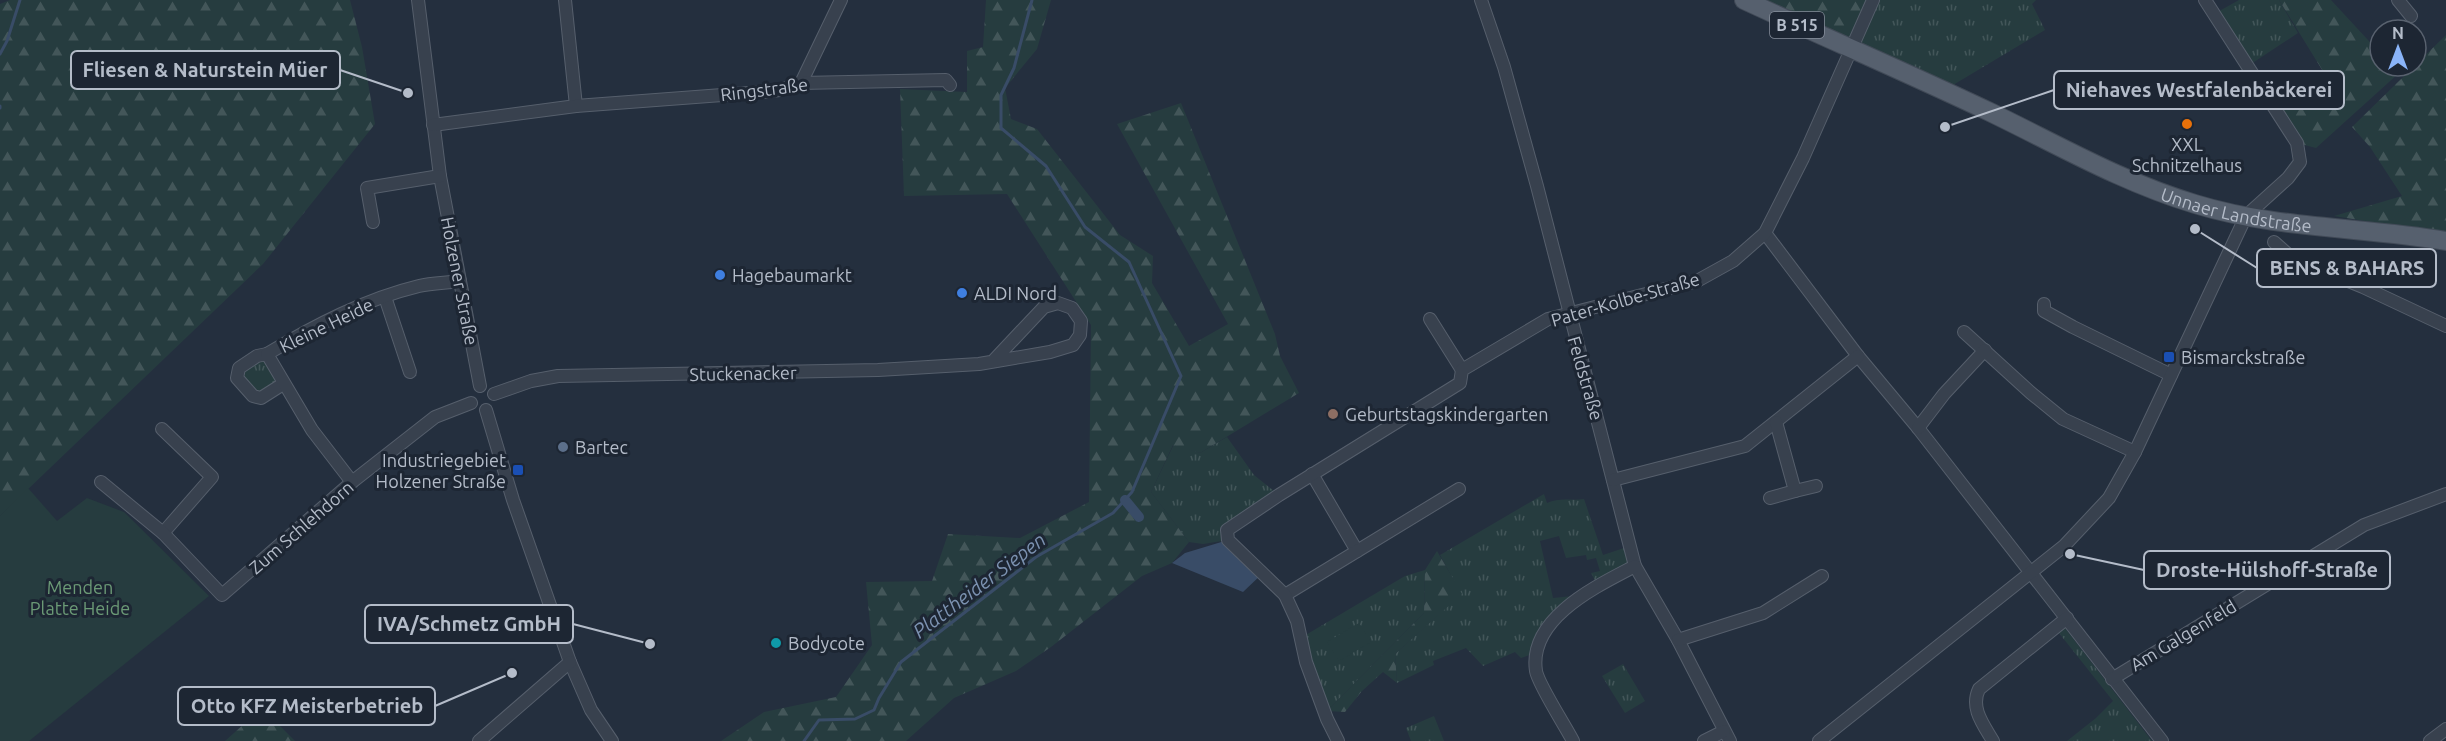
<svg xmlns="http://www.w3.org/2000/svg" width="2446" height="741" viewBox="0 0 2446 741" font-family="Ubuntu,sans-serif">
  <style>
    .grass { fill: url(#grass-tufts) }
    .forest { fill: url(#forest-firs) }
    .garden { fill: #263c3f }
    .water { fill: #394c67 }
    .lines { fill: none; stroke-linecap: round; stroke-linejoin: round }
    .stream { stroke: #394c67; stroke-width: 3 }
    .canal { stroke: #394c67; stroke-width: 10 }
    .minor-casing { stroke: #565f6c; stroke-width: 14 }
    .primary-casing { stroke: #414a57; stroke-width: 20 }
    .minor { stroke: #38414e; stroke-width: 12 }
    .primary { stroke: #56606e; stroke-width: 18 }
    .food-dot { fill: #e8710a; stroke: #1d2633; stroke-width: 2 }
    .shop-dot { fill: #3f7fe0; stroke: #1d2633; stroke-width: 2 }
    .transit-dot { fill: #1a4fb4; stroke: #1d2633; stroke-width: 2 }
    .education-dot { fill: #8d6e63; stroke: #1d2633; stroke-width: 2 }
    .service-dot { fill: #5c6f8a; stroke: #1d2633; stroke-width: 2 }
    .culture-dot { fill: #0f9aa8; stroke: #1d2633; stroke-width: 2 }
    .labels { text-anchor: middle; dominant-baseline: central; stroke-width: 6; stroke-linejoin: round; paint-order: stroke }
    .shield { fill: #1d2633; stroke: #878f9c; stroke-width: 1.5 }
    .shield-label { font-size: 16px; font-weight: bold; fill: #b4bcc9 }
    .street-label { font-size: 18px; fill: #b4bcc9; stroke: #1d2633 }
    .poi-label { font-size: 18px; fill: #b4bcc9; stroke: #1d2633; text-anchor: start }
    .park-label { font-size: 18px; fill: #6b9a76; stroke: #1d2633 }
    .water-label { font-size: 20px; font-style: italic; fill: #7c92b1; stroke: #1d2633 }
    .leader { fill: none; stroke: #b4bcc9; stroke-width: 2 }
    .callout-dot { fill: #b4bcc9; stroke: #1d2633; stroke-width: 2 }
    .callout { fill: #1d2633; stroke: #b4bcc9; stroke-width: 2 }
    .callout-label { font-size: 20px; text-anchor: middle; font-weight: bold; fill: #b4bcc9 }
  </style>
  <defs>
    <pattern id="grass-tufts" width="24" height="20" patternUnits="userSpaceOnUse" patternTransform="scale(1.5)"><rect width="24" height="20" fill="#263c3f"/><path d="M3 7l-1-3M5 7V3M7 7l1-3M15 17l-1-3M17 17v-4M19 17l1-3" fill="none" stroke="#435659"/></pattern>
    <pattern id="forest-firs" width="22" height="20" patternUnits="userSpaceOnUse" patternTransform="scale(1.5)"><rect width="22" height="20" fill="#263c3f"/><path d="M5 1l3.5 6h-7zM16 11l3.5 6h-7z" fill="#435659"/></pattern>
  </defs>
  <rect width="100%" height="100%" fill="#242f3e"/>
  <g class="grass">
    <path d="M1873,0H2036L2032,4L2045,30L1943,91L1850,50Z"/>
    <path d="M2239,0H2279L2298,33L2248,66L2214,14Z"/>
    <path d="M267,354L283,384L253,396L239,368Z"/>
    <path d="M1227,437L1254,475L1279,495L1227,530L1228,540L1203,544L1189,542L1151,492L1174,444L1200,453Z"/>
    <path d="M1544,494L1547,503C1560,497 1570,501 1584,499L1603,555L1630,546L1635,566L1598,586L1591,573L1600,571L1596,558L1587,560L1586,555L1566,558L1559,536L1540,541L1553,598L1573,596L1537,652L1521,658L1515,652L1483,666L1466,648L1433,661L1434,665L1397,683L1395,654L1461,594L1440,555Z"/>
    <path d="M1425,570L1424,613L1327,711L1304,636L1405,576Z"/>
    <path d="M2061,623L2152,741H2067L2096,718L2113,701L2055,628Z"/>
    <path d="M1623,664L1645,701L1625,713L1602,676Z"/>
    <path d="M1434,716L1444,741H1411L1406,728Z"/>
  </g>
  <g class="forest">
    <path d="M10,0H350L362,47L375,124L263,264L0,516V4Z"/>
    <path d="M986,0H1051L1037,49L1005,88L1011,119L1037,129L1120,235L1153,256L1152,283L1189,346L1228,324L1117,124L1181,103L1275,334L1280,356L1299,393L1200,453L1173,445L1151,492L1189,542L1172,563L1142,576L1051,647L1016,671L954,698L906,741H721L764,712L836,697L872,645L866,582L932,581L948,534L1020,538L1089,502L1091,325L1007,194L904,196L900,89L967,92V51L983,47Z"/>
    <path d="M1744,0H1873L1850,50Z"/>
    <path d="M2279,0H2331L2380,53V66H2393L2399,73L2316,148L2297,143L2274,107L2324,73Z"/>
    <path d="M2446,35V234L2334,216L2402,196L2370,147L2352,127Z"/>
    <path d="M1437,551L1462,594L1395,654L1397,683L1383,672L1362,691L1345,712L1327,711L1424,613L1425,570Z"/>
    <path d="M262,708L295,741H225Z"/>
  </g>
  <g class="garden">
    <path d="M28,488L57,521L87,498L124,512L209,596L29,741H0V516Z"/>
    <path d="M1359,623L1371,642L1339,661L1327,642Z"/>
  </g>
  <path class="water" d="M1228,540L1263,573L1243,592L1172,563L1185,553Z"/>
  <g class="lines">
    <g class="stream">
      <path d="M0,54L7,41L20,0"/>
      <path d="M0,106V108"/>
      <path d="M804,741L819,720L855,719L874,710L879,698L901,662L1036,557L1113,513L1132,492L1181,376L1129,262L1085,227L1046,166L1001,128V95L1014,68L1032,0"/>
    </g>
    <path class="canal" d="M1125,500L1139,517"/>
    <defs>
      <g id="minor">
        <path d="M418,0L440,176L480,386"/>
        <path d="M565,0L576,106"/>
        <path d="M1481,0L1504,67L1537,186L1635,566L1678,640L1730,741"/>
        <path d="M2398,0L2411,16"/>
        <path d="M801,83L841,0"/>
        <path d="M433,125L576,106L762,92L780,90L801,83L946,80L950,85"/>
        <path d="M373,222L367,188L440,176"/>
        <path d="M1765,233L1858,356L1918,428L2162,741"/>
        <path d="M2274,242L2292,258L2363,287L2446,326"/>
        <path d="M385,297L410,372"/>
        <path d="M2044,304V311L2073,327L2171,375"/>
        <path d="M1430,319L1462,370"/>
        <path d="M1964,332L2031,393L2063,419L2135,452"/>
        <path d="M267,354L257,356L239,368L237,378L253,396L261,398L283,384"/>
        <path d="M494,394L531,381L558,376L878,370L979,364L1050,352L1073,345L1080,335L1081,321L1072,308L1058,303L1044,307L994,360"/>
        <path d="M486,410L513,500L570,662L591,710L612,741"/>
        <path d="M1918,428L1944,394L1985,350"/>
        <path d="M162,429L212,477L163,533"/>
        <path d="M1312,474L1357,551"/>
        <path d="M1613,480L1745,446L1858,356"/>
        <path d="M101,482L163,533L222,595L352,482L435,417L471,403"/>
        <path d="M352,482L312,430L267,354C314,326 365,299 419,286C432,283 446,283 460,281"/>
        <path d="M1795,491L1816,486"/>
        <path d="M1770,498L1795,491L1776,422"/>
        <path d="M1285,595L1459,489"/>
        <path d="M1678,640L1763,613L1822,576"/>
        <path d="M2112,679L2364,525L2446,494"/>
        <path d="M479,741L570,662"/>
        <path d="M1338,741L1327,719L1306,662L1297,621L1285,595L1228,540L1227,530L1279,495L1460,383L1462,370L1548,319L1697,281L1733,261L1765,233L1803,158L1873,0"/>
        <path d="M1573,741C1566,727 1538,684 1536,671C1528,618 1597,586 1635,566"/>
        <path d="M1704,741L1724,731"/>
        <path d="M1819,741L2064,546L2109,498L2135,452L2246,216L2288,178L2300,162L2297,143L2205,0"/>
        <path d="M1993,741C1983,724 1970,708 1979,689L2067,618"/>
        <path d="M2430,741L2446,729"/>
      </g>
      <g id="primary">
        <path id="s1" d="M1744,0C1826,38 1910,74 1992,113C2058,145 2124,183 2195,204C2276,229 2363,227 2446,241"/>
      </g>
    </defs>
    <use href="#minor" class="minor-casing"/>
    <use href="#primary" class="primary-casing"/>
    <use href="#minor" class="minor"/>
    <use href="#primary" class="primary"/>
  </g>
  <circle class="food-dot" cx="2187" cy="124" r="6"/>
  <g class="shop-dot">
    <circle cx="720" cy="275" r="6"/>
    <circle cx="962" cy="293" r="6"/>
  </g>
  <g class="transit-dot">
    <rect x="2163" y="351" width="12" height="12" rx="3"/>
    <rect x="512" y="464" width="12" height="12" rx="3"/>
  </g>
  <circle class="education-dot" cx="1333" cy="414" r="6"/>
  <circle class="service-dot" cx="563" cy="447" r="6"/>
  <circle class="culture-dot" cx="776" cy="643" r="6"/>
  <g class="labels">
    <rect class="shield" x="1770" y="12" width="54" height="26" rx="4.5"/>
    <g class="shield-label">
      <text x="1797" y="25">B 515</text>
    </g>
    <g class="street-label">
      <text transform="translate(764 89) rotate(-7)">Ringstraße</text>
      <text stroke="none"><textPath href="#s1" startOffset="537">Unnaer Landstraße</textPath></text>
      <text transform="translate(460 281) rotate(79)">Holzener Straße</text>
      <text transform="translate(1625 299) rotate(-16)">Pater-Kolbe-Straße</text>
      <text transform="translate(326 325) rotate(-26)">Kleine Heide</text>
      <text transform="translate(743 373) rotate(-1)">Stuckenacker</text>
      <text transform="translate(1586 378) rotate(74)">Feldstraße</text>
      <text transform="translate(301 527) rotate(-41)">Zum Schlehdorn</text>
      <text transform="translate(2183 635) rotate(-31)">Am Galgenfeld</text>
    </g>
    <g class="poi-label">
      <text x="2187" y="144" text-anchor="middle">XXL<tspan x="2187" dy="21">Schnitzelhaus</tspan></text>
      <text x="732" y="275">Hagebaumarkt</text>
      <text x="974" y="293">ALDI Nord</text>
      <text x="2181" y="357">Bismarckstraße</text>
      <text x="1345" y="414">Geburtstagskindergarten</text>
      <text x="575" y="447">Bartec</text>
      <text x="506" y="460" text-anchor="end">Industriegebiet<tspan x="506" dy="21">Holzener Straße</tspan></text>
      <text x="788" y="643">Bodycote</text>
    </g>
    <g class="park-label">
      <text x="80" y="587">Menden<tspan x="80" dy="21">Platte Heide</tspan></text>
    </g>
    <g class="water-label">
      <text transform="translate(979 585) rotate(-37)">Plattheider Siepen</text>
    </g>
  </g>
  <path class="leader" d="M408 93L340 70M1945 127L2054 90M2195 229L2257 268M2070 554L2144 570M650 644L573 624M512 673L435 706"/>
  <g class="callout-dot">
    <circle cx="408" cy="93" r="6"/>
    <circle cx="1945" cy="127" r="6"/>
    <circle cx="2195" cy="229" r="6"/>
    <circle cx="2070" cy="554" r="6"/>
    <circle cx="650" cy="644" r="6"/>
    <circle cx="512" cy="673" r="6"/>
  </g>
  <g class="callout">
    <rect x="71" y="51" width="269" height="38" rx="6"/>
    <rect x="2054" y="71" width="290" height="38" rx="6"/>
    <rect x="2257" y="249" width="179" height="38" rx="6"/>
    <rect x="2144" y="551" width="246" height="38" rx="6"/>
    <rect x="365" y="605" width="208" height="38" rx="6"/>
    <rect x="178" y="687" width="257" height="38" rx="6"/>
  </g>
  <g class="callout-label">
    <text x="205" y="77">Fliesen &amp; Naturstein Müer</text>
    <text x="2199" y="97">Niehaves Westfalenbäckerei</text>
    <text x="2347" y="275">BENS &amp; BAHARS</text>
    <text x="2267" y="577">Droste-Hülshoff-Straße</text>
    <text x="469" y="631">IVA/Schmetz GmbH</text>
    <text x="307" y="713">Otto KFZ Meisterbetrieb</text>
  </g>
  <g transform="translate(2398 48)"><circle r="28" fill="#1d2633" stroke="#59626f" stroke-width="1.5"/>
  <path d="M0-4.5L10 22L0 15L-10 22Z" fill="#8ab4f8"/>
  <text y="-9" font-size="16" font-weight="bold" text-anchor="middle" fill="#b4bcc9">N</text>
  </g>
</svg>
